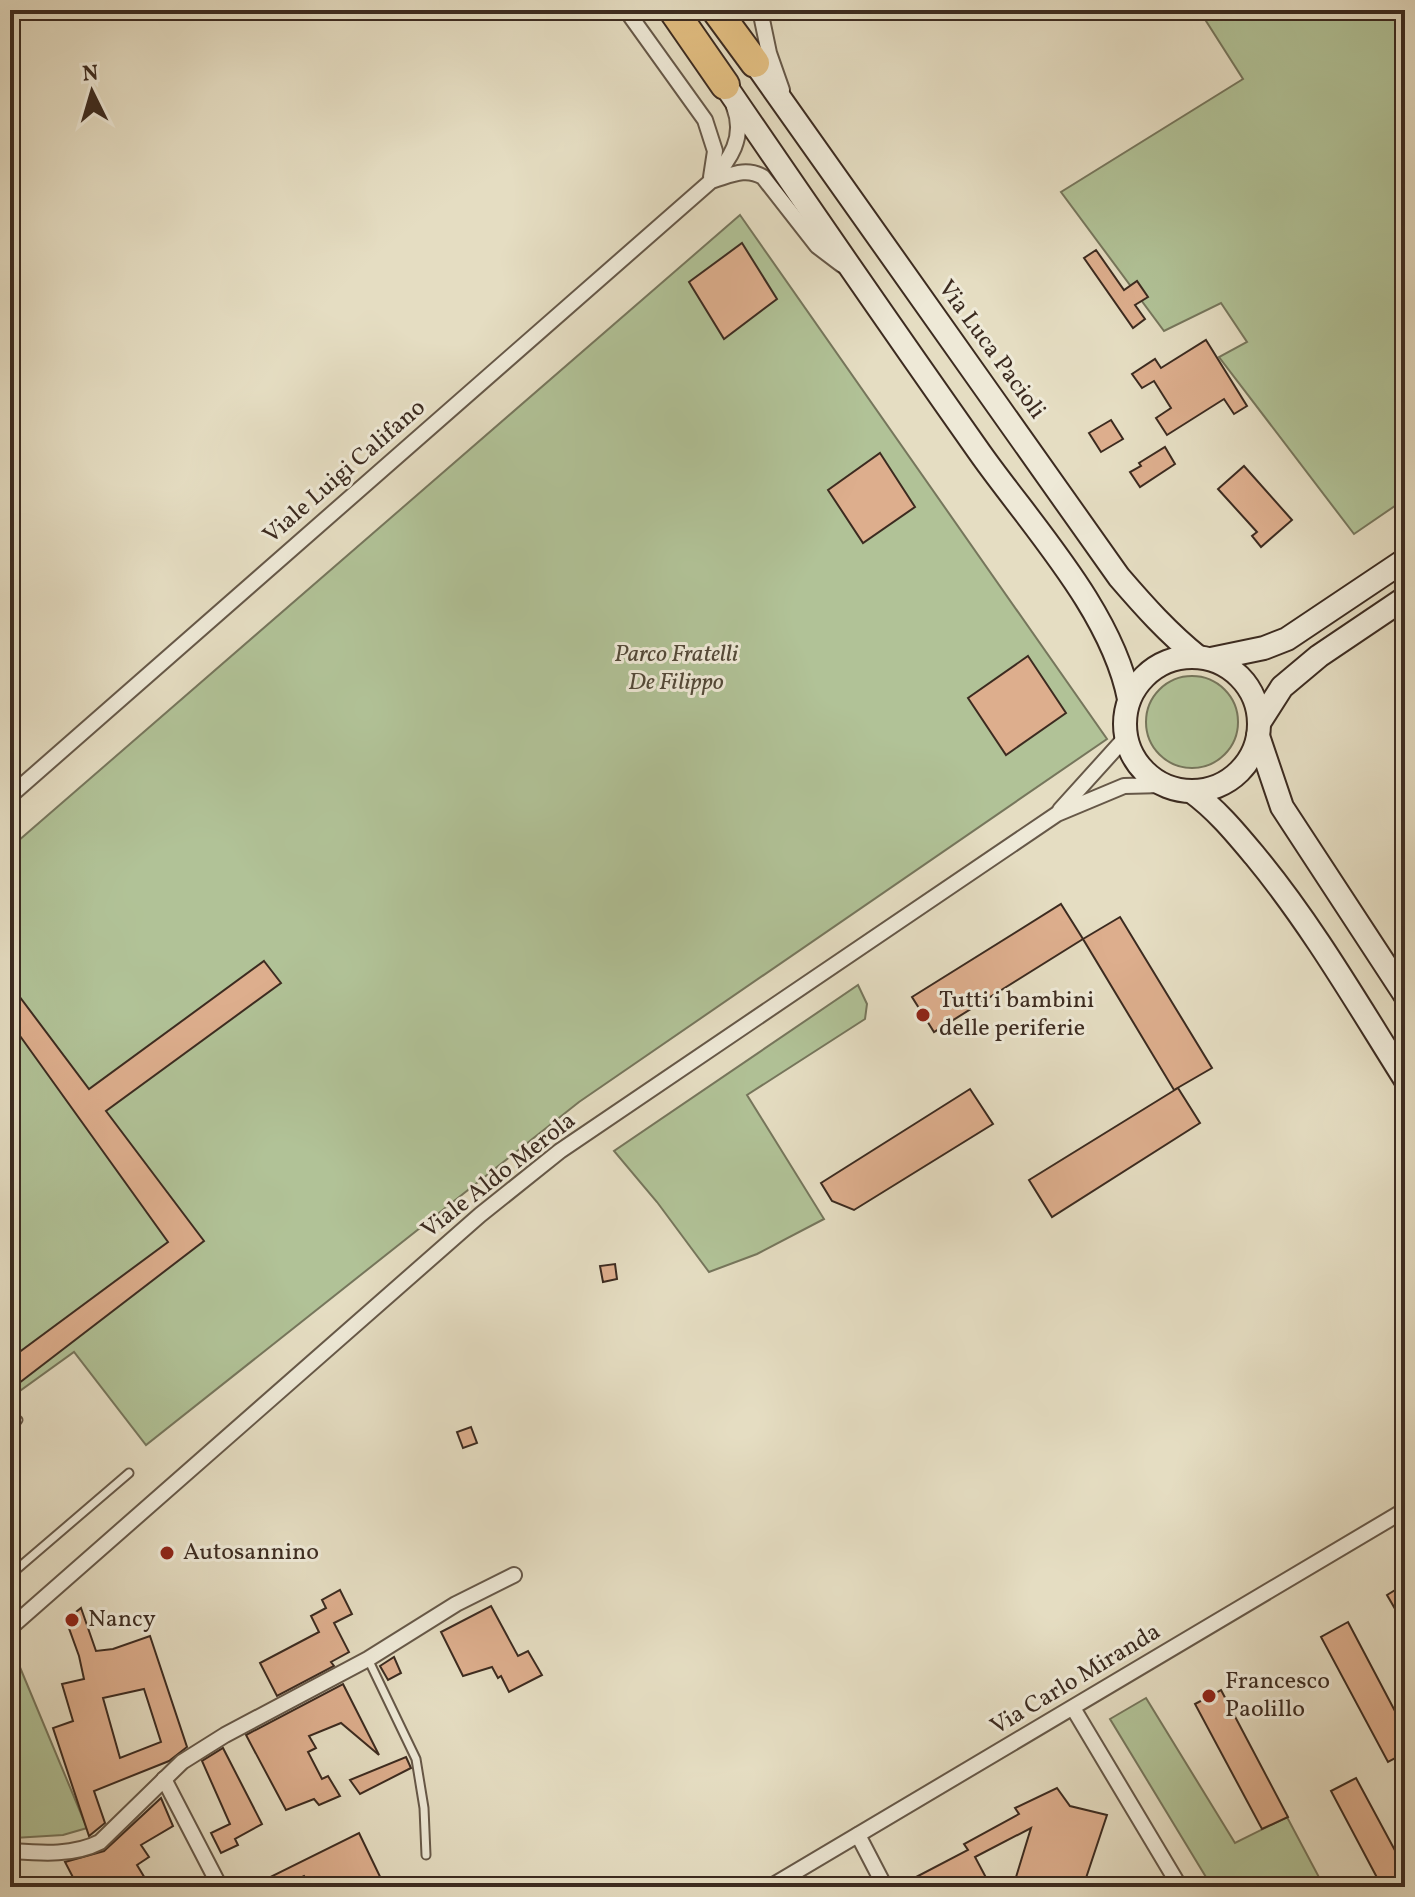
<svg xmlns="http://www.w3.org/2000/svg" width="1415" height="1897" viewBox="0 0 1415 1897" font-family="Vollkorn,serif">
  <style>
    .green { fill: #b1c297; stroke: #76765c; stroke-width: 2 }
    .building { fill: #ddae8d; stroke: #3c2b20; stroke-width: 2; fill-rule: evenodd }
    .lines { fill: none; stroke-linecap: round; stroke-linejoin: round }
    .lane-casing { stroke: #665848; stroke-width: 11 }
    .street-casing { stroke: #665848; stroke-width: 18 }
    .secondary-casing { stroke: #3c2b20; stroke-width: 26 }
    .highway-casing { stroke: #3c2b20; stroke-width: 32 }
    .lane { stroke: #eee9d7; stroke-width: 7 }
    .street { stroke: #eee9d7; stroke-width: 14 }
    .secondary { stroke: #eee9d7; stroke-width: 22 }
    .highway { stroke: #e2be81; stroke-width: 28 }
    .poi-dot { fill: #8f2418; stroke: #eee9d7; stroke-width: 3 }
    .labels { text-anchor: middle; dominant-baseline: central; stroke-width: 6; stroke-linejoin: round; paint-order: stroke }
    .street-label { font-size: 24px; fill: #3c2b20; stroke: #eee9d7 }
    .park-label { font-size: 24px; font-style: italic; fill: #534938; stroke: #eee9d7 }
    .poi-label { font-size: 24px; fill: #3c2b20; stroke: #eee9d7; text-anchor: start }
  </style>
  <rect width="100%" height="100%" fill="#e5ddc2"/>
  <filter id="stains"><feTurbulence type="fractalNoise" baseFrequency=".0025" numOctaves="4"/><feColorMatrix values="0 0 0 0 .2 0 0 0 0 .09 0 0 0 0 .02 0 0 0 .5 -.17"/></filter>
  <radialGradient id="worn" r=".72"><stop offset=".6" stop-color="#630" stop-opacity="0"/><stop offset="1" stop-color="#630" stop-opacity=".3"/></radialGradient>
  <g class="green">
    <path d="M1199,10H1405V499L1354,534L1219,357L1247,342L1221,303L1164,331L1061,192L1243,79Z"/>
    <path d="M740,215L1107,739L579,1102L146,1445L74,1352L10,1398V848Z"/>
    <circle cx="1192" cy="722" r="46"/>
    <path d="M858,985L867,1004L865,1019L747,1095L824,1219L757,1254L709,1272L657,1202L614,1151Z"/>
    <path d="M19,1665L87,1828L63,1835L14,1838L10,1835V1671Z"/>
    <path d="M1146,1698L1235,1843L1287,1817L1321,1881L1315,1887H1212L1110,1719Z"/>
  </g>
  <g class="building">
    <path d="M742,243L777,299L724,339L689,282Z"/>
    <path d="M1096,250L1124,290L1137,281L1148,297L1135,305L1145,319L1133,328L1084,258Z"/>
    <path d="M1206,340L1247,406L1234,414L1224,399L1167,435L1156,418L1171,408L1154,381L1142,388L1132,374L1155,359L1161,368Z"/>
    <path d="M1111,420L1123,439L1101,452L1089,433Z"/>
    <path d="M1165,447L1175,464L1140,487L1130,472L1141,466L1139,463Z"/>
    <path d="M880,453L915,507L863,543L828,490Z"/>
    <path d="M1244,466L1292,520L1261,547L1252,536L1257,532L1218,489Z"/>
    <path d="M1028,656L1066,713L1006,755L968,698Z"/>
    <path d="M1061,904L1083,939L934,1032L912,997Z"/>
    <path d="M1120,917L1212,1068L1174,1090L1083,939Z"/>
    <path d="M264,961L281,983L106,1111L204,1241L10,1390V1359L168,1242L10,1022V984L89,1089Z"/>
    <path d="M1178,1088L1200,1123L1052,1217L1029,1180Z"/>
    <path d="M970,1089L993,1124L854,1210L832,1201L821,1183Z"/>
    <path d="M615,1264L617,1279L603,1282L600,1266Z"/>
    <path d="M471,1427L477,1443L463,1448L457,1432Z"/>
    <path d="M1405,1584V1626L1387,1595Z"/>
    <path d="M340,1590L352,1614L334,1623L349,1652L331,1662L334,1666L277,1696L260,1663L319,1632L311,1616L326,1608L322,1600Z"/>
    <path d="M491,1606L518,1656L528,1651L542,1675L509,1692L501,1676L498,1678L492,1667L463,1676L441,1632Z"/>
    <path d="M81,1608L96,1651L113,1649L150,1636L187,1747L169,1761L94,1791L105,1823L89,1836L53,1728L73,1721L62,1684L84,1679L79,1656L66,1620ZM144,1689L161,1742L120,1758L103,1698Z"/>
    <path d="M1348,1622L1405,1730V1753L1388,1762L1321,1637Z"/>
    <path d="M394,1657L401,1673L388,1680L380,1666Z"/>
    <path d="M343,1684L379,1755L341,1723L309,1736L316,1748L308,1752L322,1779L328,1776L340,1796L319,1805L314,1799L286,1810L246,1735Z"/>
    <path d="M1221,1690L1288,1817L1262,1829L1195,1704Z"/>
    <path d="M223,1748L262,1824L235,1839L238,1845L221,1853L211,1833L230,1824L202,1761Z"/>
    <path d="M406,1757L411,1768L360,1794L350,1780Z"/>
    <path d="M1356,1778L1405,1869V1887H1382L1331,1791Z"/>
    <path d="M1057,1788L1070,1806L1107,1815L1083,1887H1013L1031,1828L975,1857L991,1887H897L968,1850L964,1844L1019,1814L1015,1808Z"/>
    <path d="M161,1798L173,1826L141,1845L149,1857L137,1865L146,1880L134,1887H78L65,1862L104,1851Z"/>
    <path d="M359,1833L385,1887H310L304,1876L281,1887H250Z"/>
  </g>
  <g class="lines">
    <defs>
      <g id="lane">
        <path d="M10,1427L18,1420"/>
        <path d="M10,1575L129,1473"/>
        <path d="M368,1659L416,1759L424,1808L426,1855"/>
      </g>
      <g id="street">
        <path d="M626,10L705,120L715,151L711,177"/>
        <path d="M760,10L769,53L782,90"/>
        <path d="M714,180C731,175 746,167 763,177L817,246L842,265"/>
        <path d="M10,796L710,182C730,160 746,137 734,107"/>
        <path d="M1060,810L1126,737"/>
        <path d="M10,1628L480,1215L560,1151L1057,814L1124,786L1164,785"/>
        <path d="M1073,1708L1180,1887"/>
        <path d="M164,1779L220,1887"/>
        <path d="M858,1835L885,1887"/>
        <path d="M10,1851C40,1853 73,1856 100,1842L182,1762L225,1735L368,1659L456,1604L514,1575"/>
        <path d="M770,1887L1405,1510"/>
      </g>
      <g id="secondary">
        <path d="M755,63L1119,577C1144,606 1168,633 1198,657"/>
        <path d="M725,85C809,208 894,331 980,453C1031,525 1112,611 1129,699"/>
        <circle cx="1192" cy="724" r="67"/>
        <path d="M1211,659L1264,648L1287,639L1405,560"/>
        <path d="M1259,723L1282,687L1319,656L1405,598"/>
        <path d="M1258,736L1282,807L1405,995"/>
        <path d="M1191,791C1216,809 1235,832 1255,856C1312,925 1357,1003 1405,1079"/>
      </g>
      <g id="highway">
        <path d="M673,10L725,85"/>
        <path d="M716,10L755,63"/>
      </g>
    </defs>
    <use href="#lane" class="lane-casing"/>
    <use href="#street" class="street-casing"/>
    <use href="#secondary" class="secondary-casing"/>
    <use href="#highway" class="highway-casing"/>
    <use href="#lane" class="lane"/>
    <use href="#street" class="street"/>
    <use href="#secondary" class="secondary"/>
    <use href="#highway" class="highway"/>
  </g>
  <g class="poi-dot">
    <circle cx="923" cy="1015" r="8"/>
    <circle cx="167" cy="1553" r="8"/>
    <circle cx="72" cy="1620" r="8"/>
    <circle cx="1209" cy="1696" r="8"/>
  </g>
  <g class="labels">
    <g class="street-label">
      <text transform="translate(991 350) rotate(54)">Via Luca Pacioli</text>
      <text transform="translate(345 472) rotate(-41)">Viale Luigi Califano</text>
      <text transform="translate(499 1176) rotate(-38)">Viale Aldo Merola</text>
      <text transform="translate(1076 1680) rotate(-31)">Via Carlo Miranda</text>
    </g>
    <g class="park-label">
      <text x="676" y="655">Parco Fratelli<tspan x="676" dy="28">De Filippo</tspan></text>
    </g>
    <g class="poi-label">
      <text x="939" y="1001">Tutti i bambini<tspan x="939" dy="28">delle periferie</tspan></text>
      <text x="183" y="1553">Autosannino</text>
      <text x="88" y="1620">Nancy</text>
      <text x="1225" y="1682">Francesco<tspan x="1225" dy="28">Paolillo</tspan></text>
    </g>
  </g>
  <rect width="1415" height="1897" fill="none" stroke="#e5ddc2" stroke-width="40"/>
  <rect x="12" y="12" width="1391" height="1873" fill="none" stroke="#3c2b20" stroke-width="4"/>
  <rect x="20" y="20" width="1375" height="1857" fill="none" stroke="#3c2b20" stroke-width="2"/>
  <g transform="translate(92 92) rotate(355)" stroke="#eee9d7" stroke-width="6" paint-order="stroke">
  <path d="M0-6L14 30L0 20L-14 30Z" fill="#3c2b20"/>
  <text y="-12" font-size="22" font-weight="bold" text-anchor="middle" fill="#3c2b20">N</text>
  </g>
  <rect width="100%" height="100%" filter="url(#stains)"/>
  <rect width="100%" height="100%" fill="url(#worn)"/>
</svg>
